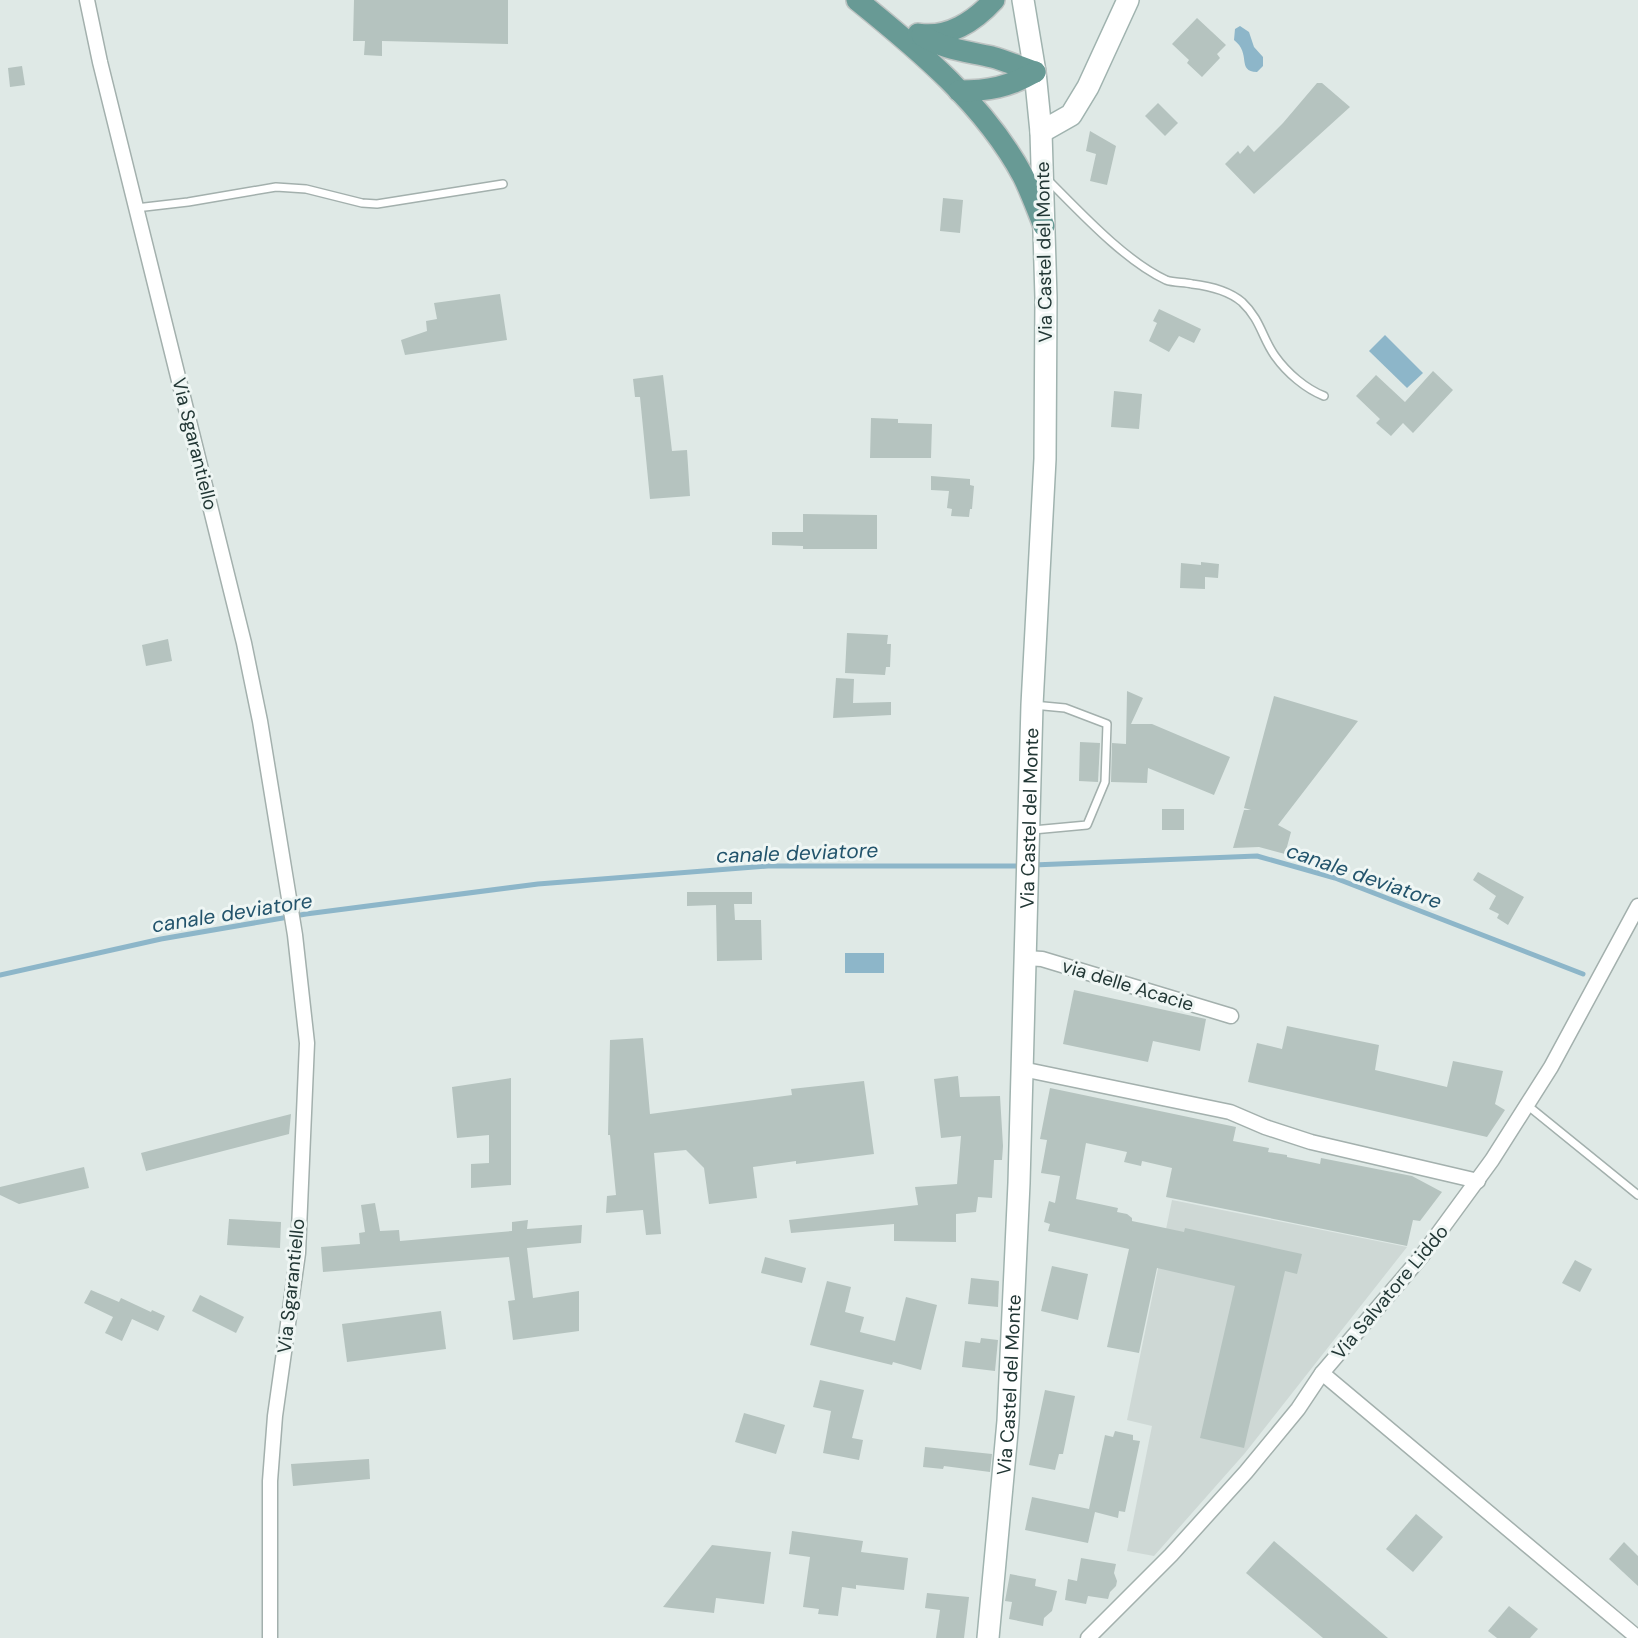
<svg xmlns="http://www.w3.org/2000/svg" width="1638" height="1638" viewBox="0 0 1638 1638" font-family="'DM Sans',sans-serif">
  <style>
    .built { fill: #ced8d5 }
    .water { fill: #8db6c9 }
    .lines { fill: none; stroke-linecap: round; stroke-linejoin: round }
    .stream { stroke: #8db6c9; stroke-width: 5 }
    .building { fill: #b5c3bf }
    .lane-casing { stroke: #a3b0ad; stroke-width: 10 }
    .street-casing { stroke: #a3b0ad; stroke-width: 17 }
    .secondary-casing { stroke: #a0b3af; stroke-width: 24 }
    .primary-casing { stroke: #bdc3c2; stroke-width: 24 }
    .lane { stroke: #fff; stroke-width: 7 }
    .street { stroke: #fff; stroke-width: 14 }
    .secondary { stroke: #fff; stroke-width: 21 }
    .primary { stroke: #689a95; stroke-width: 21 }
    .labels { text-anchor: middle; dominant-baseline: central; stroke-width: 6; stroke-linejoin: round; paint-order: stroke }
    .street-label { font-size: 19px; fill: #223735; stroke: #eff6f4 }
    .water-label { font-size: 21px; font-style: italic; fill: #23546c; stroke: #eff6f4 }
  </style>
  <rect width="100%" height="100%" fill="#dfe9e6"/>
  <path class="built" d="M1172,1200L1407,1247L1245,1453L1154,1556L1127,1551L1152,1426L1127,1420Z"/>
  <g class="water">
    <path d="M1240,26L1249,32L1254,47L1263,57V66L1257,72C1236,71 1252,54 1234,40L1235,29Z"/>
    <path d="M1385,335L1423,373L1407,388L1369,351Z"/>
    <rect x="845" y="953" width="39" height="20"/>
  </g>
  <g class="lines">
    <g class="stream">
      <path d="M1033,865L1257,856L1335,878L1583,974"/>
      <path d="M0,975L161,939L306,914L538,884L768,866H1023"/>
    </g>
  </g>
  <g class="building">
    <path d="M354,0H508V44L382,41V56L364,55L365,41H353Z"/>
    <path d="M1197,18L1226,45L1217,54L1220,58L1202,77L1187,63L1189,60L1172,44Z"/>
    <path d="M22,66L25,85L10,87L8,68Z"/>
    <path d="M1317,83H1322L1350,107L1254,194L1225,164L1238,151L1240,154L1248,145L1254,152L1283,123Z"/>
    <path d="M1158,103L1178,123L1165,136L1145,116Z"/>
    <path d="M1090,131L1116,146L1107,185L1090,181L1096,154L1086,151Z"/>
    <path d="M943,198L963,200L960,233L940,231Z"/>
    <path d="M500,294L507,340L405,355L401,340L427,331L426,321L437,319L434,303Z"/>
    <path d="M1159,309L1201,329L1194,343L1179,336L1169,352L1149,341L1157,323L1153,321Z"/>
    <path d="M1433,371L1453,390L1413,433L1403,423L1391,436L1376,423L1380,419L1356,396L1376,375L1405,402Z"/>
    <path d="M663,375L672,451L687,450L690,496L650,499L640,397H635L633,379Z"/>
    <path d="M1114,391L1142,394L1139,429L1111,427Z"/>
    <path d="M871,418L898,419V423L932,424L931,458H870Z"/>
    <path d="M931,476L970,479V485L974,486L972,509H970L969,517L951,516L952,509L947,508L949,491L931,490Z"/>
    <path d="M803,514L877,515V549H803V546L772,545V532H803Z"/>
    <path d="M1201,562L1219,564L1218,578L1205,577V589L1180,588L1181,563L1201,565Z"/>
    <path d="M847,633L888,635L887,644H891L890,667H886L885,675L845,673Z"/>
    <path d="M168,639L172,661L146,666L142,645Z"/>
    <path d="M836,678L854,679L853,703L891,702V715L833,718Z"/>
    <path d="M1127,691L1143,698L1131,724H1152L1230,757L1214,795L1148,768L1147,783L1111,782L1112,743L1126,744Z"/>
    <path d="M1274,696L1358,721L1278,825L1291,832L1285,854L1259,847L1233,848L1244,810H1251L1244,808Z"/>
    <path d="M1080,742L1100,743L1098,782L1079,781Z"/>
    <rect x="1162" y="809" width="22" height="21"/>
    <path d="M1478,872L1524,897L1508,925L1497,918L1499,914L1489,909L1496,896L1473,880Z"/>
    <path d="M687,892H752V904H734L735,920H761L762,960L717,961L716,905L687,906Z"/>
    <path d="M1074,990L1206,1019L1200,1051L1153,1041L1148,1062L1063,1044Z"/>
    <path d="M1287,1026L1379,1045L1375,1070L1447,1087L1453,1061L1503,1071L1495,1104L1505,1110L1487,1137L1248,1082L1257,1043L1282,1049Z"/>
    <path d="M643,1038L650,1114L792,1095L791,1089L864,1081L874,1154L796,1164V1161L753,1167L757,1198L709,1204L704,1168L686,1150L654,1153L661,1234L646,1235L643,1210L606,1213L607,1196L616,1195L610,1135H608L610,1040Z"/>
    <path d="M958,1076L960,1097L1000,1096L1003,1146L1002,1160H994L992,1198L978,1197L976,1212L956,1214V1242L894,1241V1224L791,1233L789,1220L918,1205L915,1187L957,1184L961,1136L941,1138L934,1079Z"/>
    <path d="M511,1078V1185L471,1188V1164L489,1163V1135L457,1138L452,1087Z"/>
    <path d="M1050,1088L1236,1127L1233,1141L1269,1148L1268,1152L1287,1155V1157L1320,1164L1321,1158L1412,1176L1442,1192L1420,1221L1413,1220L1407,1246L1166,1197L1172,1168L1142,1161L1141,1166L1124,1162L1127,1152L1086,1143L1076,1199L1118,1208L1117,1212L1127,1214L1132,1218V1221L1184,1232L1185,1228L1302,1254L1297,1274L1285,1271L1244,1448L1200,1438L1235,1286L1157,1268L1139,1353L1107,1347L1129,1249L1048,1231L1050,1224L1044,1222L1049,1201L1055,1203L1060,1176L1041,1173L1047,1140L1040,1139Z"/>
    <path d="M291,1114L289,1134L146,1171L141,1153Z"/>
    <path d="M84,1167L89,1188L19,1204L0,1195V1187Z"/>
    <path d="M375,1203L380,1231L399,1230L400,1241L512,1231V1222L528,1220L527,1229L582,1225L581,1243L527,1248L533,1298L579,1291V1331L513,1340L508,1301L515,1300L509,1257L323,1272L321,1247L360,1244L359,1233L365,1232L361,1205Z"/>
    <path d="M229,1219L281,1222L280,1248L227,1245Z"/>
    <path d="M765,1257L806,1268L802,1283L761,1273Z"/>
    <path d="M1575,1260L1592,1269L1580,1292L1562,1283Z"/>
    <path d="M1052,1266L1088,1274L1078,1320L1041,1311Z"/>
    <path d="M971,1278L999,1281L998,1307L968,1304Z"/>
    <path d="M827,1281L851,1287L845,1312L864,1317L860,1332L895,1341L906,1297L937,1305L921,1370L893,1362L892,1365L810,1345Z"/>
    <path d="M91,1290L119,1302L121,1298L151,1312L152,1310L165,1316L158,1331L132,1319L122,1341L105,1333L113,1317L84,1303Z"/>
    <path d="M200,1295L244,1317L236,1333L192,1311Z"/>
    <path d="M441,1311L446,1349L347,1362L342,1324Z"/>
    <path d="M981,1338L998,1340L995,1371L962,1367L965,1341L980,1343Z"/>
    <path d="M820,1380L864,1390L852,1438L863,1440L859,1460L823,1453L831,1411L813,1407Z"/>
    <path d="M1045,1390L1075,1396L1063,1454H1059L1055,1470L1029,1465Z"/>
    <path d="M744,1413L785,1425L776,1454L735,1442Z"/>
    <path d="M1115,1431L1133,1435V1440L1140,1441L1125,1512L1119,1511L1118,1518L1095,1512L1088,1543L1025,1530L1032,1497L1089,1509L1105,1435L1113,1437Z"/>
    <path d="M925,1447L992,1454L990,1472L944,1466L943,1469L923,1467Z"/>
    <path d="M369,1459L370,1479L293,1486L291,1464Z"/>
    <path d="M1416,1514L1443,1537L1413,1572L1386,1549Z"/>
    <path d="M792,1531L863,1541L861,1552L908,1558L904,1590L856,1585V1589L842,1587L838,1616L818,1614L819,1609L803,1607L810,1557L789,1554Z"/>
    <path d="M1274,1541L1388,1638H1323L1246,1573Z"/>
    <path d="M1624,1542L1638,1556V1586L1609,1559Z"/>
    <path d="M712,1545L771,1552L764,1604L716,1598L714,1613L663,1607Z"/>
    <path d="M1081,1558L1116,1564L1114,1573L1117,1581L1116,1586L1110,1592L1108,1599L1088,1596L1086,1604L1065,1600L1068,1579L1077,1581Z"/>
    <path d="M1010,1574L1036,1579L1035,1586L1057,1591L1052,1611L1044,1618L1043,1626L1009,1619L1012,1602L1005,1601Z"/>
    <path d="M927,1593L969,1597L964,1638H936L940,1610L925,1608Z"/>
    <path d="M1509,1606L1538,1629L1530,1638H1497L1488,1631Z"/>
  </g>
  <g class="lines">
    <defs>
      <g id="lane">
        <path d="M1048,180C1080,212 1125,261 1166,280C1174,283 1184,282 1192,284C1209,286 1229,291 1242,302C1261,320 1262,338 1275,356C1287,373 1306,389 1324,396"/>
        <path d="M136,208L188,202L276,187L306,189L362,203L377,204L503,184"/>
        <path d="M1033,830L1087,825L1105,782L1107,724L1065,708L1033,705"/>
        <path d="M1527,1105L1638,1195"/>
      </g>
      <g id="street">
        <path d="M87,0L100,62L244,643L260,721L295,935L307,1043L298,1253L275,1416L270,1481V1638"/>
        <path d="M1025,958L1042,959L1231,1016"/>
        <path d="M1022,1069L1230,1112L1265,1127L1311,1142L1478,1181"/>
        <path d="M1322,1373L1638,1638"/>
        <path d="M1088,1638L1171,1555L1246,1472L1298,1409L1322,1373L1421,1257L1492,1160L1551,1067L1638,906"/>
      </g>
      <g id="secondary">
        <path d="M1041,132L1071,115L1088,87L1128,0"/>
        <path id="s1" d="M988,1638L1008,1421L1019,1183L1032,705L1045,459L1046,298L1041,132L1035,72L1023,0"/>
      </g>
      <g id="primary">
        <path d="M857,0C919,50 985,105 1023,176C1031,192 1037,209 1044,226"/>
        <path d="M918,34C948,39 975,21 994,0"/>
        <path d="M922,35C944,50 967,51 992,57C1006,61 1020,67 1035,72"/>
        <path d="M959,91C988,91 1009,87 1035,72"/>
      </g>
    </defs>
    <use href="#lane" class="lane-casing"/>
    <use href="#street" class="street-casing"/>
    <use href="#secondary" class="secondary-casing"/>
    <use href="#primary" class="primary-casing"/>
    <use href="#lane" class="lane"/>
    <use href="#street" class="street"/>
    <use href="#secondary" class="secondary"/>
    <use href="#primary" class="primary"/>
  </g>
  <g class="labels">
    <g class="street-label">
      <text transform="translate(1044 252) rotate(-91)">Via Castel del Monte</text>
      <text transform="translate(195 444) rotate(76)">Via Sgarantiello</text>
      <text stroke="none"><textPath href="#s1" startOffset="821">Via Castel del Monte</textPath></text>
      <text transform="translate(1128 985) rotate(17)">via delle Acacie</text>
      <text transform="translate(291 1286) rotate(-84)">Via Sgarantiello</text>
      <text transform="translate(1390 1292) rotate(-50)">Via Salvatore Liddo</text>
      <text stroke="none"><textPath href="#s1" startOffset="254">Via Castel del Monte</textPath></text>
    </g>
    <g class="water-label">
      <text transform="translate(797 853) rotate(-2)">canale deviatore</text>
      <text transform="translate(1364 876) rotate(19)">canale deviatore</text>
      <text transform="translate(232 913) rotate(-9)">canale deviatore</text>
    </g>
  </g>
</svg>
